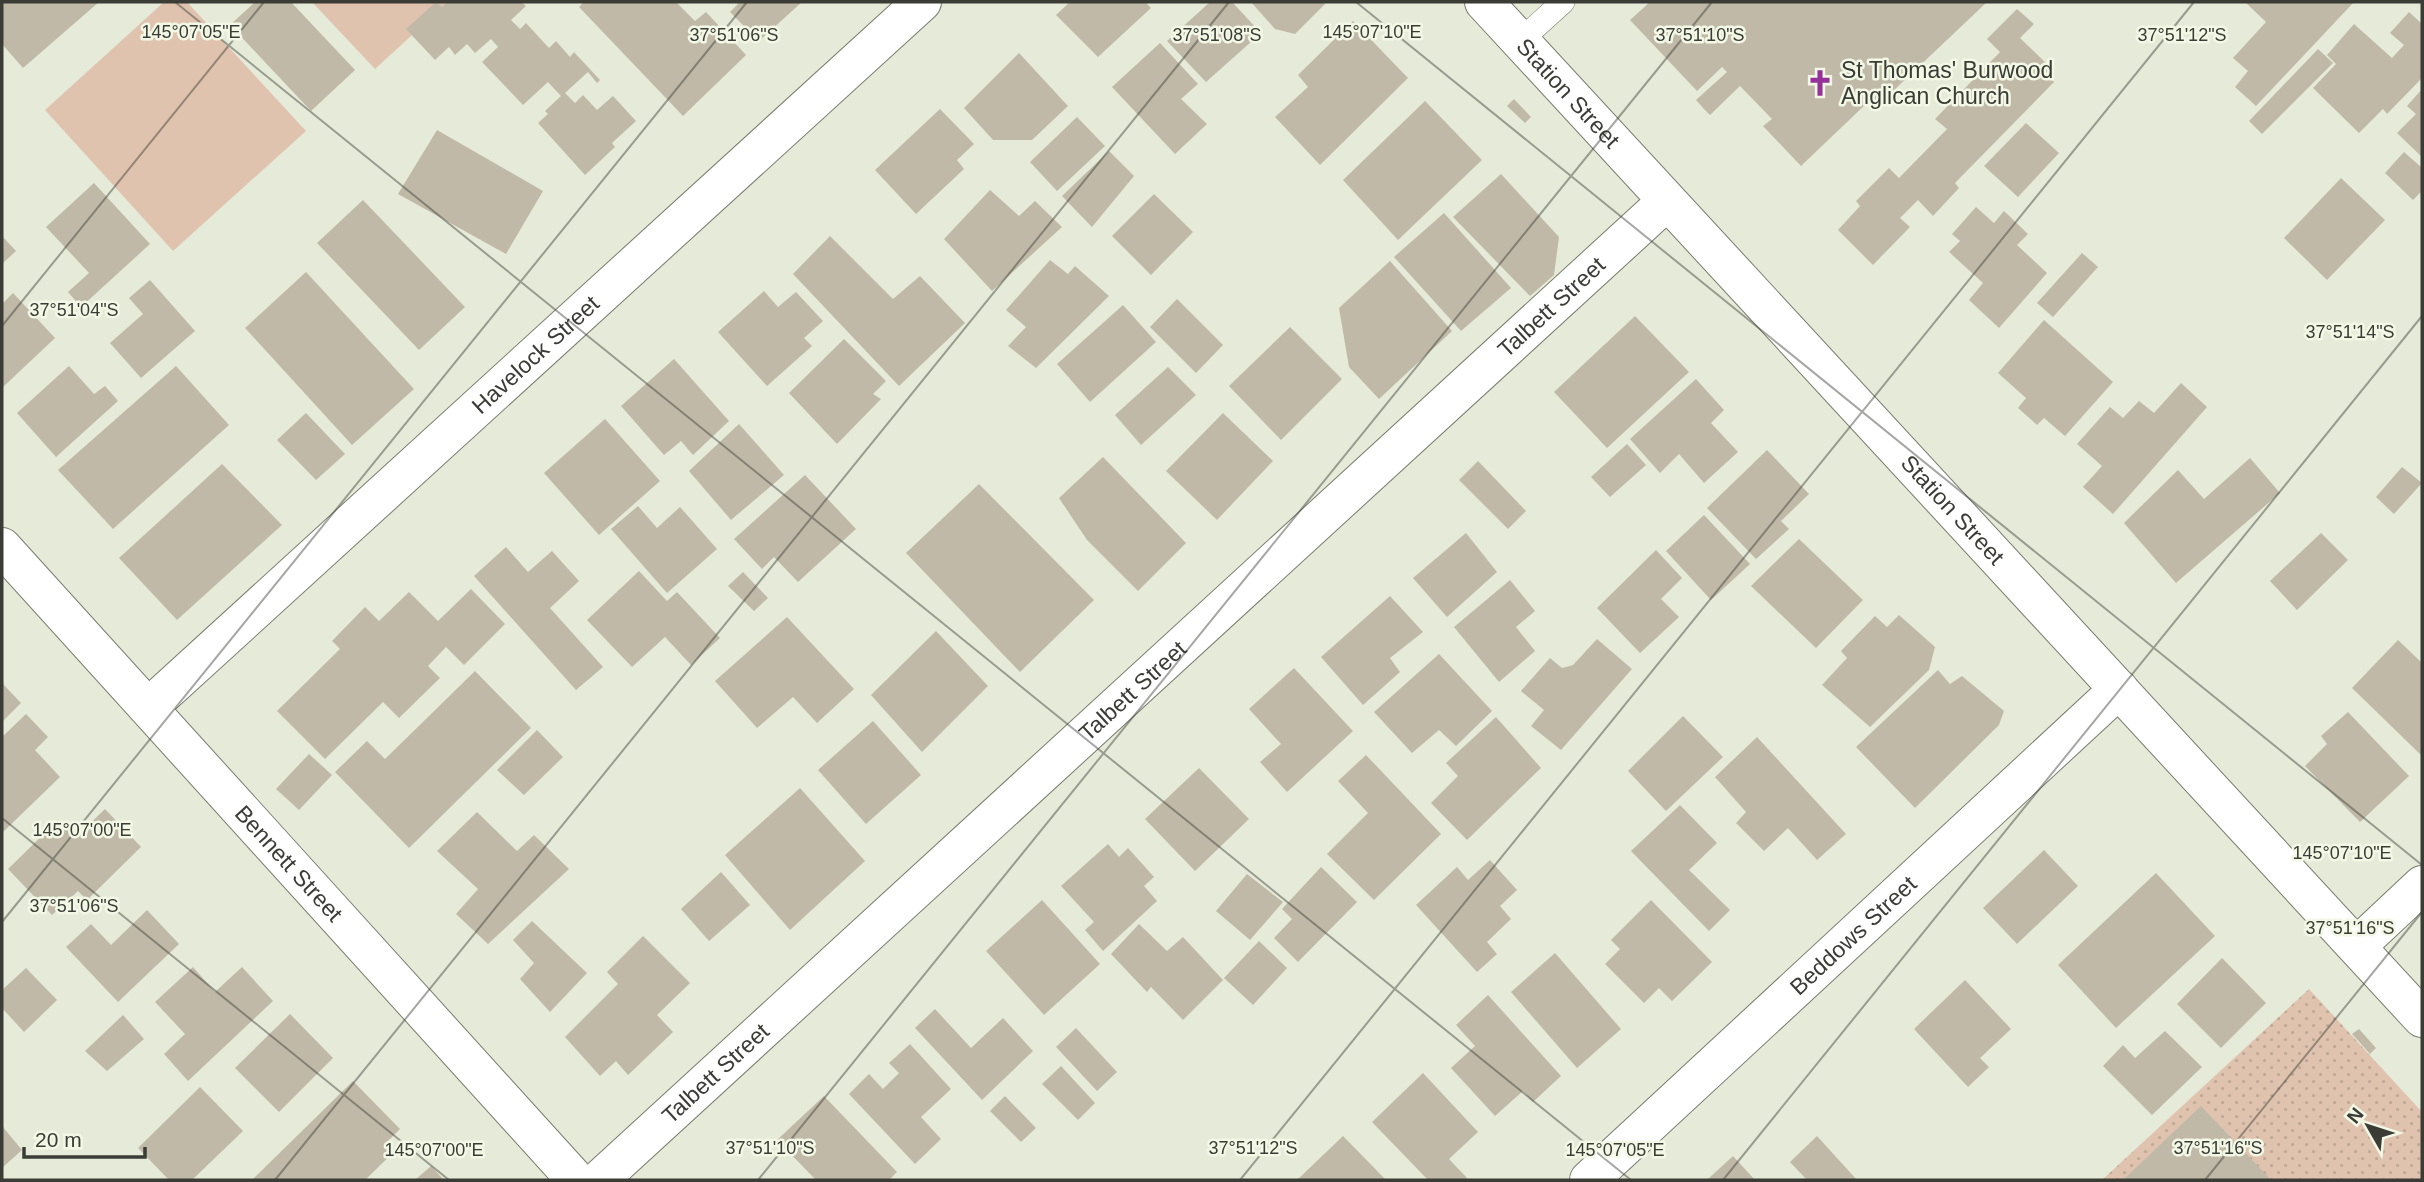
<svg xmlns="http://www.w3.org/2000/svg" width="2424" height="1182" viewBox="0 0 2424 1182" font-family="Helvetica,sans-serif">
  <style>
    .green { fill: #dfc3ae }
    .park { fill: url(#park-dots) }
    .building { fill: #c0b9a8 }
    .lines { fill: none; stroke-linecap: round; stroke-linejoin: round }
    .lane-casing { stroke: #787c6c; stroke-width: 24 }
    .street-casing { stroke: #787c6c; stroke-width: 40 }
    .primary-casing { stroke: #787c6c; stroke-width: 40 }
    .lane { stroke: #fff; stroke-width: 23 }
    .street { stroke: #fff; stroke-width: 38 }
    .primary { stroke: #fff; stroke-width: 38 }
    .ticks { fill: none; stroke: #3a3c35; stroke-width: 2; stroke-opacity: 0.45 }
    .labels { text-anchor: middle; dominant-baseline: central; stroke-width: 5; stroke-linejoin: round; paint-order: stroke }
    .poi-label { font-size: 23px; fill: #3a3c35; stroke: #f3f8e6; text-anchor: start }
    .street-label { font-size: 23px; fill: #3a3c35; stroke: #f3f8e6 }
    .ticks-label { font-size: 18px; text-anchor: middle; fill: #3a3c35; stroke: #f3f8e6; stroke-width: 5; stroke-linejoin: round; paint-order: stroke }
  </style>
  <defs>
    <pattern id="park-dots" width="8" height="8" patternUnits="userSpaceOnUse" patternTransform="scale(1.75)"><rect width="8" height="8" fill="#dfc3ae"/><path d="M2 2h.1M6 6h.1" fill="none" stroke="#c0a896" stroke-width="1.8" stroke-linecap="round"/></pattern>
  </defs>
  <rect width="100%" height="100%" fill="#e6ebd9"/>
  <g class="green">
    <path d="M164,2H187L306,131L173,251L45,110Z"/>
    <path d="M312,2H448L375,69Z"/>
  </g>
  <path class="park" d="M2309,989L2422,1112V1180H2102Z"/>
  <g class="building">
    <path d="M2,2H99L23,68L2,44Z"/>
    <path d="M255,2H291L355,70L311,111L230,25Z"/>
    <path d="M436,2L442,7L447,2H521L526,6L511,20L520,29L526,23L549,48L556,41L570,57L574,52L600,80L597,83L588,72L565,93L575,103L583,95L597,110L613,96L636,121L612,143L615,147L585,175L538,123L548,114L545,111L561,96L548,82L523,105L482,62L498,47L491,39L475,53L467,44L455,55L449,47L435,60L406,29Z"/>
    <path d="M584,2H676L695,21L706,12L746,55L683,116L579,7Z"/>
    <path d="M736,2H802L759,41L730,12L738,4Z"/>
    <path d="M1070,2H1145L1151,8L1098,57L1056,15Z"/>
    <path d="M1210,2H1232L1261,33L1206,82L1167,41Z"/>
    <path d="M1251,2H1327L1295,34L1275,29Z"/>
    <path d="M1650,2H1987L1873,110L1867,103L1801,166L1763,126L1772,119L1740,86L1710,115L1703,108L1696,100L1727,72L1722,67L1697,91L1630,20Z"/>
    <path d="M2245,2H2354L2256,106L2235,87L2248,71L2233,58L2266,22Z"/>
    <path d="M2017,9L2034,24L2020,38L2051,68L2045,74L2054,82L1955,183L1959,188L1933,216L1918,200L1900,218L1910,227L1873,265L1838,230L1860,206L1856,201L1889,168L1899,178L1947,129L1935,119L2000,52L1987,39Z"/>
    <path d="M2409,12L2422,24V78L2387,114L2383,109L2359,133L2313,88L2336,64L2327,55L2354,24L2392,58L2404,45L2390,33Z"/>
    <path d="M1353,21L1408,78L1320,165L1275,117L1308,87L1298,75Z"/>
    <path d="M1160,43L1198,84L1181,99L1207,124L1175,154L1112,87Z"/>
    <path d="M2318,49L2333,63L2262,134L2249,121Z"/>
    <path d="M1019,53L1068,106L1032,140H993L964,108Z"/>
    <path d="M2422,89V157L2397,133L2416,114L2407,106Z"/>
    <path d="M1514,99L1531,117L1525,123L1507,106Z"/>
    <path d="M1425,101L1482,160L1398,240L1343,180Z"/>
    <path d="M940,109L974,144L957,160L964,169L916,214L875,170Z"/>
    <path d="M1077,117L1105,146L1057,191L1030,162Z"/>
    <path d="M2026,123L2059,153L2018,197L1984,166Z"/>
    <path d="M437,130L543,191L506,254L398,194Z"/>
    <path d="M1109,151L1134,176L1092,227L1062,196Z"/>
    <path d="M2404,152L2422,168V191L2413,200L2385,173Z"/>
    <path d="M1501,174L1559,237L1554,275L1530,296L1453,217Z"/>
    <path d="M2341,178L2385,220L2327,280L2284,238Z"/>
    <path d="M94,183L150,244L81,307L68,292L89,273L46,227Z"/>
    <path d="M990,190L1019,216L1035,201L1062,227L992,291L944,239Z"/>
    <path d="M1154,194L1193,232L1151,275L1112,236Z"/>
    <path d="M363,200L465,307L419,350L317,243Z"/>
    <path d="M1976,207L1994,223L2004,211L2028,234L2017,245L2047,273L1999,328L1969,300L1983,283L1949,252L1960,241L1952,234Z"/>
    <path d="M1444,213L1511,288L1461,331L1394,257Z"/>
    <path d="M2,236L16,251L2,264Z"/>
    <path d="M830,236L893,299L920,276L965,323L899,386L793,274Z"/>
    <path d="M2082,253L2098,267L2053,317L2037,303Z"/>
    <path d="M1050,260L1068,274L1075,266L1109,296L1036,368L1008,346L1026,327L1006,310Z"/>
    <path d="M1390,261L1452,331L1379,399L1349,367L1339,308Z"/>
    <path d="M306,272L414,389L352,445L245,328Z"/>
    <path d="M150,280L195,331L141,378L110,343L143,314L129,298Z"/>
    <path d="M764,291L778,307L796,292L823,321L804,338L812,346L767,386L718,332Z"/>
    <path d="M13,293L55,338L2,388V304Z"/>
    <path d="M1177,299L1223,345L1196,373L1150,327Z"/>
    <path d="M1123,305L1156,342L1090,402L1057,364Z"/>
    <path d="M1635,316L1689,372L1607,448L1554,392Z"/>
    <path d="M2044,320L2113,382L2065,436L2044,418L2037,425L2018,408L2026,398L1998,373Z"/>
    <path d="M1290,327L1342,379L1281,440L1229,386Z"/>
    <path d="M844,339L886,381L873,394L881,399L837,444L789,393Z"/>
    <path d="M674,359L729,421L693,455L681,441L664,455L621,406Z"/>
    <path d="M69,366L94,394L105,386L118,401L56,457L17,413Z"/>
    <path d="M176,366L229,425L113,529L58,470Z"/>
    <path d="M1168,367L1196,395L1141,445L1115,415Z"/>
    <path d="M1696,379L1724,410L1711,423L1738,452L1704,483L1679,454L1660,473L1630,439Z"/>
    <path d="M2181,383L2207,407L2113,514L2083,487L2102,466L2077,444L2110,407L2123,418L2139,401L2154,413Z"/>
    <path d="M306,413L345,454L316,480L277,440Z"/>
    <path d="M1223,413L1273,461L1217,520L1166,471Z"/>
    <path d="M605,419L660,481L599,535L544,473Z"/>
    <path d="M739,424L784,475L731,520L689,471Z"/>
    <path d="M1627,444L1646,465L1610,497L1591,477Z"/>
    <path d="M1767,450L1809,494L1781,521L1789,529L1756,559L1707,508Z"/>
    <path d="M1103,457L1186,543L1138,591L1087,540L1059,498Z"/>
    <path d="M2250,458L2280,493L2176,583L2124,523L2178,470L2204,499Z"/>
    <path d="M1478,461L1526,511L1508,529L1459,480Z"/>
    <path d="M222,464L282,525L177,620L119,558Z"/>
    <path d="M2402,467L2422,483L2394,514L2376,497Z"/>
    <path d="M805,475L856,529L798,582L774,557L762,569L734,539Z"/>
    <path d="M979,484L1094,600L1020,672L906,553Z"/>
    <path d="M638,506L657,528L680,507L717,549L667,593L611,529Z"/>
    <path d="M1704,515L1750,564L1711,600L1666,551Z"/>
    <path d="M1466,533L1497,572L1447,617L1413,578Z"/>
    <path d="M2321,533L2348,560L2297,610L2270,581Z"/>
    <path d="M1799,539L1863,600L1816,648L1751,586Z"/>
    <path d="M506,547L528,572L552,551L579,581L550,608L603,667L576,690L474,576Z"/>
    <path d="M1656,550L1682,578L1661,599L1679,617L1640,653L1597,608Z"/>
    <path d="M639,571L667,601L677,592L720,638L691,665L665,637L632,667L587,620Z"/>
    <path d="M743,572L768,598L754,611L728,586Z"/>
    <path d="M1510,580L1535,611L1516,627L1535,651L1499,682L1454,627Z"/>
    <path d="M471,589L505,624L464,665L446,647L428,666L440,678L399,718L383,702L325,759L277,711L340,649L332,641L365,607L379,621L409,592L438,621Z"/>
    <path d="M1390,596L1423,632L1390,658L1400,672L1363,705L1321,657Z"/>
    <path d="M1899,615L1935,647L1929,670L1870,727L1822,685L1847,658L1841,651L1875,616L1887,627Z"/>
    <path d="M787,617L854,689L817,723L793,697L757,728L715,681Z"/>
    <path d="M936,631L988,686L922,752L871,695Z"/>
    <path d="M1597,639L1632,669L1561,750L1531,726L1544,710L1521,691L1550,658L1562,668L1573,665Z"/>
    <path d="M2398,640L2422,663V756L2352,688Z"/>
    <path d="M1439,654L1492,711L1456,746L1439,730L1412,753L1374,712Z"/>
    <path d="M1294,668L1353,731L1287,792L1260,762L1281,744L1249,709Z"/>
    <path d="M1938,670L1950,684L1962,676L2004,711L1999,725L1915,808L1856,747Z"/>
    <path d="M475,671L531,728L409,848L335,772L367,741L385,759Z"/>
    <path d="M2,683L21,703L2,722Z"/>
    <path d="M2348,712L2409,776L2360,822L2305,766L2327,744L2321,736Z"/>
    <path d="M26,714L48,737L35,750L60,777L2,833V737Z"/>
    <path d="M1683,716L1723,757L1666,811L1628,771Z"/>
    <path d="M1496,717L1541,768L1467,840L1431,803L1458,776L1446,763Z"/>
    <path d="M873,721L921,775L866,824L818,770Z"/>
    <path d="M537,730L563,757L524,795L497,770Z"/>
    <path d="M1757,737L1846,834L1817,860L1788,828L1764,851L1736,823L1746,812L1715,777Z"/>
    <path d="M309,754L332,775L299,810L276,789Z"/>
    <path d="M1366,755L1441,834L1374,900L1327,854L1368,813L1338,781Z"/>
    <path d="M1199,768L1249,819L1195,871L1145,819Z"/>
    <path d="M800,788L865,861L790,930L725,855Z"/>
    <path d="M1680,805L1717,843L1689,870L1730,910L1709,931L1631,851Z"/>
    <path d="M105,809L141,847L87,900L78,891L52,915L8,869L58,820L75,838Z"/>
    <path d="M477,812L517,851L534,835L569,869L488,944L456,914L478,889L437,851Z"/>
    <path d="M1108,844L1119,857L1128,848L1154,877L1144,886L1157,901L1103,951L1085,930L1094,922L1061,886Z"/>
    <path d="M2044,850L2078,886L2017,944L1983,908Z"/>
    <path d="M1490,860L1517,890L1500,906L1511,919L1487,942L1497,954L1477,972L1416,905L1457,867L1468,880Z"/>
    <path d="M1321,867L1357,902L1298,962L1274,938L1292,919L1282,909Z"/>
    <path d="M721,872L750,905L709,941L681,909Z"/>
    <path d="M2156,873L2215,936L2116,1028L2058,965Z"/>
    <path d="M1247,874L1283,902L1250,940L1216,911Z"/>
    <path d="M1042,900L1100,964L1044,1015L986,951Z"/>
    <path d="M1651,900L1712,962L1672,1001L1659,988L1644,1003L1605,964L1620,949L1611,940Z"/>
    <path d="M147,910L179,944L118,1002L66,947L91,924L111,945Z"/>
    <path d="M532,921L587,973L550,1012L520,979L534,963L513,940Z"/>
    <path d="M1139,924L1167,951L1183,937L1223,980L1183,1020L1151,987L1147,992L1111,954Z"/>
    <path d="M643,936L690,983L657,1015L673,1032L628,1075L616,1061L600,1076L565,1037L618,984L607,972Z"/>
    <path d="M1259,941L1287,968L1253,1005L1224,978Z"/>
    <path d="M1555,953L1621,1029L1577,1068L1511,992Z"/>
    <path d="M2222,958L2266,1003L2221,1048L2177,1004Z"/>
    <path d="M193,967L215,992L242,967L273,1001L188,1081L164,1054L185,1034L155,1002Z"/>
    <path d="M26,968L57,1000L24,1032L2,1008V990Z"/>
    <path d="M1965,980L2011,1029L1980,1058L1989,1067L1968,1087L1914,1029Z"/>
    <path d="M1488,995L1561,1076L1533,1102L1523,1091L1495,1116L1451,1068L1475,1046L1456,1025Z"/>
    <path d="M935,1009L971,1048L1003,1018L1033,1051L982,1100L915,1028Z"/>
    <path d="M290,1014L333,1058L279,1112L235,1068Z"/>
    <path d="M123,1015L144,1039L107,1071L85,1051Z"/>
    <path d="M1076,1028L1117,1072L1097,1091L1056,1047Z"/>
    <path d="M2359,1029L2376,1048L2370,1054L2352,1034Z"/>
    <path d="M2165,1031L2202,1067L2152,1115L2103,1066L2123,1045L2135,1058Z"/>
    <path d="M910,1044L951,1089L921,1117L941,1139L915,1164L849,1094L869,1074L883,1089L899,1073L889,1063Z"/>
    <path d="M1061,1066L1095,1103L1078,1120L1042,1084Z"/>
    <path d="M1423,1073L1478,1132L1449,1159L1467,1178L1465,1180H1428L1372,1122Z"/>
    <path d="M353,1081L400,1129L387,1142L395,1151L365,1180H252Z"/>
    <path d="M200,1087L243,1131L192,1180H169L138,1148Z"/>
    <path d="M824,1096L897,1172L889,1180H816L777,1140Z"/>
    <path d="M1005,1096L1036,1128L1021,1142L990,1111Z"/>
    <path d="M2201,1106L2271,1180H2123Z"/>
    <path d="M2,1126L22,1150L2,1168Z"/>
    <path d="M1343,1136L1386,1180H1297Z"/>
    <path d="M1817,1136L1857,1180H1807L1790,1162Z"/>
    <path d="M1733,1156L1755,1180H1707Z"/>
    <path d="M431,1166L444,1180H415Z"/>
  </g>
  <g class="lines">
    <defs>
      <path id="lane" d="M1520,41L1563,2"/>
      <g id="street">
        <path id="s1" d="M2,547L576,1180"/>
        <path id="s2" d="M149,707L922,2"/>
        <path d="M2357,946L2422,885"/>
        <path id="s3" d="M599,1180L1667,201"/>
        <path id="s4" d="M1589,1180L2119,689"/>
      </g>
      <g id="primary">
        <path id="s5" d="M1484,2L2422,1018"/>
      </g>
    </defs>
    <use href="#lane" class="lane-casing"/>
    <use href="#street" class="street-casing"/>
    <use href="#primary" class="primary-casing"/>
    <use href="#lane" class="lane"/>
    <use href="#street" class="street"/>
    <use href="#primary" class="primary"/>
  </g>
  <path class="ticks" d="M175,2L1631,1180M1356,2L2422,865M2,326L264,2M2,818L449,1180M2,922L747,2M275,1180L1229,2M758,1180L1712,2M1240,1180L2194,2M1723,1180L2422,316M2205,1180L2422,912"/>
  <defs>
    <symbol id="church-bare" viewBox="-9 -9 18 18"><path d="M-1.2-6h2.4v3.5h3.3v2.4h-3.3V6h-2.4V-.1h-3.3v-2.4h3.3Z" fill="#943299" stroke="#f3f8e6" stroke-width="2.5" paint-order="stroke"/></symbol>
  </defs>
  <g fill-rule="evenodd">
    <use href="#church-bare" x="1801" y="64" width="38" height="38"/>
  </g>
  <g class="labels">
    <g class="poi-label">
      <text x="1841" y="70">St Thomas' Burwood<tspan x="1841" dy="26">Anglican Church</tspan></text>
    </g>
    <g class="street-label">
      <text stroke="none"><textPath href="#s5" startOffset="124">Station Street</textPath></text>
      <text stroke="none"><textPath href="#s3" startOffset="1292">Talbett Street</textPath></text>
      <text stroke="none"><textPath href="#s2" startOffset="523">Havelock Street</textPath></text>
      <text stroke="none"><textPath href="#s5" startOffset="691">Station Street</textPath></text>
      <text stroke="none"><textPath href="#s3" startOffset="724">Talbett Street</textPath></text>
      <text stroke="none"><textPath href="#s1" startOffset="427">Bennett Street</textPath></text>
      <text stroke="none"><textPath href="#s4" startOffset="360">Beddows Street</textPath></text>
      <text stroke="none"><textPath href="#s3" startOffset="158">Talbett Street</textPath></text>
    </g>
  </g>
  <g class="ticks-label">
    <text x="191" y="38">145°07'05"E</text>
    <text x="1372" y="38">145°07'10"E</text>
    <text x="734" y="41">37°51'06"S</text>
    <text x="1217" y="41">37°51'08"S</text>
    <text x="1700" y="41">37°51'10"S</text>
    <text x="2182" y="41">37°51'12"S</text>
    <text x="74" y="316">37°51'04"S</text>
    <text x="2350" y="338">37°51'14"S</text>
    <text x="82" y="836">145°07'00"E</text>
    <text x="2342" y="859">145°07'10"E</text>
    <text x="74" y="912">37°51'06"S</text>
    <text x="2350" y="934">37°51'16"S</text>
    <text x="770" y="1154">37°51'10"S</text>
    <text x="1253" y="1154">37°51'12"S</text>
    <text x="2218" y="1154">37°51'16"S</text>
    <text x="434" y="1156">145°07'00"E</text>
    <text x="1615" y="1156">145°07'05"E</text>
  </g>
  <rect width="2424" height="1182" fill="none" stroke="#3a3c35" stroke-width="7"/>
  <g transform="translate(2368 1126) rotate(309)" stroke="#f3f8e6" stroke-width="5" paint-order="stroke">
  <path d="M0-5L12 26L0 18L-12 26Z" fill="#3a3c35"/>
  <text y="-10" font-size="19" font-weight="bold" text-anchor="middle" fill="#3a3c35">N</text>
  </g>
  <path d="M24 1147v10h121v-10" fill="none" stroke="#3a3c35" stroke-width="3.5"/>
  <text x="35" y="1147" font-size="21" fill="#3a3c35" stroke="#f3f8e6" stroke-width="5" paint-order="stroke">20 m</text>
</svg>
